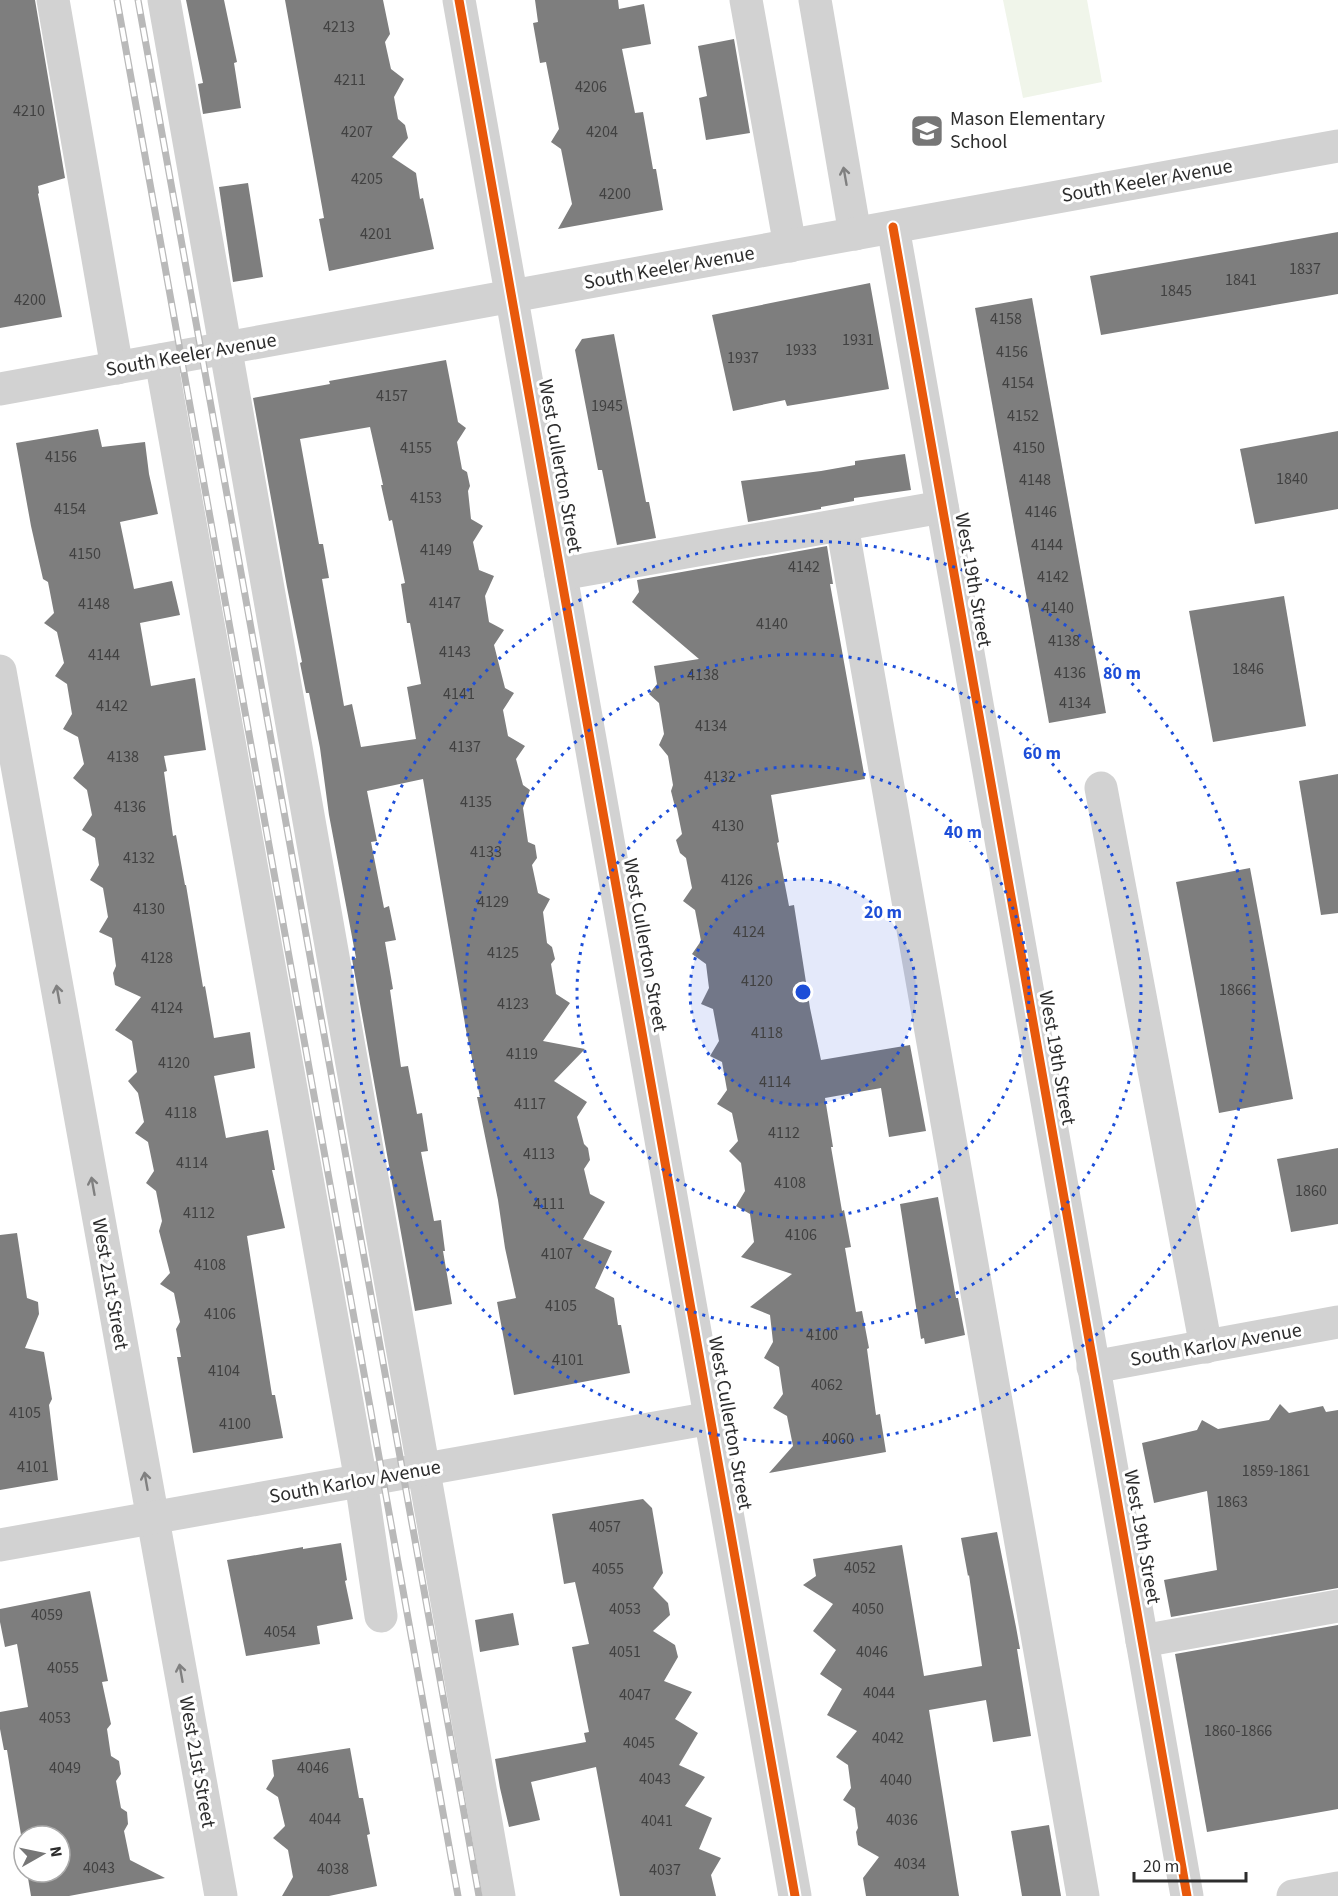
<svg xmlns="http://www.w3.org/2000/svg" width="1338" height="1896" viewBox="0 0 1338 1896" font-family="'Source Sans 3',sans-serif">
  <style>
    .green { fill: #f0f5ea }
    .building { fill: #7e7e7e; fill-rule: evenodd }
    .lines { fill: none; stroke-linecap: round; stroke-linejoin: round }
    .minor { stroke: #d2d2d2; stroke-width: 33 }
    .rail-casing { stroke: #b9b9b9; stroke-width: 7 }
    .rail { stroke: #fff; stroke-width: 4.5; stroke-dasharray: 14; stroke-linecap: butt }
    .cycleway-casing { stroke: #fff; stroke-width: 13 }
    .cycleway { stroke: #e8590c; stroke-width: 9 }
    .oneway { stroke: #808080 }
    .ring { fill: none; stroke: #1d4ed8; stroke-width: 3; stroke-dasharray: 3 6 }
    .labels { text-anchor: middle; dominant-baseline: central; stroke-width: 6; stroke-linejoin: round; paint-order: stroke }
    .number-label { font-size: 16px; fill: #414141 }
    .poi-label { font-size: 20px; fill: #2d2d2d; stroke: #fff; text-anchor: start }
    .street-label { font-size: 20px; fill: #2d2d2d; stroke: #fff }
    .centre { fill: #1d4ed8; stroke: #fff; stroke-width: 3 }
    .ring-label { font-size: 18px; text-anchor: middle; font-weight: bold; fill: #1d4ed8; stroke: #fff; stroke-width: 6; stroke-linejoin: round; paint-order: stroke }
  </style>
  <rect width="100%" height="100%" fill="#fff"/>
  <path class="green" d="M1003,0H1087L1102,82L1023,98Z"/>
  <g class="building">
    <path d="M0,0H35L65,178L38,186L39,193L38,194L62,317L0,328Z"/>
    <path d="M186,0H224L237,62L234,63L241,108L203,114L198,84L203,83Z"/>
    <path d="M285,0H383L390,34L385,42L391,69L404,79L394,97L398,119L405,125L408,138L392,157L416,173L420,199L423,198L434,249L329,271L319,219L324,218Z"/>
    <path d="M535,0H618L619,9L644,4L651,44L622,49L635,113L643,112L653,169H656L663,210L558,229L572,204L561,149L551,142L559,129L546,62L540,63L533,23L538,22Z"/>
    <path d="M734,39L750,133L706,140L699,98L707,96L698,46Z"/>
    <path d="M248,183L263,277L233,282L219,187Z"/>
    <path d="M1338,232V294L1101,335L1090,276Z"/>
    <path d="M870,283L889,389L787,406L785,400L733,411L712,315Z"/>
    <path d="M1032,298L1106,713L1049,723L975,308Z"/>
    <path d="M614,334L646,502H649L656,538L617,545L602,470H598L575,350L582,339Z"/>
    <path d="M446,360L458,422L466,428L457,442L462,469L467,472L470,486L468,491L471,519L483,526L473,542L479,570L494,576L485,596L489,622L504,630L494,645L505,688L514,693L503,710L508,736L525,746L516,759L523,785L530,790L523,808L528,842L535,845L537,858L532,865L538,893L550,899L543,912L547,943L552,947L555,959L551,964L556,994L570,1003L543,1041L585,1049L554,1081L587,1102L577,1117L584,1144L588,1148L590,1160L584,1169L590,1194L605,1202L583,1239L612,1251L595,1288L614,1298L618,1325H621L630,1373L514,1395L497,1302L516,1298L505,1248L498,1200L477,1097H480L466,1030L423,779L367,791L377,841L371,842L384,908L389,906L396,940L385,942L393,989L390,990L401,1067L408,1066L417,1114L422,1113L428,1151L421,1152L434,1221L441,1220L445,1251H443L452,1304L415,1311L352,959L356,958L329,815L320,748L309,693H306L300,663L302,662L287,587L253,398L330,384L329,381ZM370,427L383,485H381L389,521L392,520L405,583L401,584L407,623H410L421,684L407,687L416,739L361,747L352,704L344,706L322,579L329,578L323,544H319L300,439Z"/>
    <path d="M98,429L102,447L145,442L149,474L158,514L120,522L134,589L172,581L180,615L140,623L151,686L195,678L206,750L164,756L167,771L164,772L173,836L176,835L185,885H186L203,987L205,986L214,1038L250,1032L255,1068L214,1076L226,1138L268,1130L275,1170H272L285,1228L247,1236L272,1395H275L283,1438L193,1453L177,1357H181L176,1329L180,1322L174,1293L160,1284L170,1273L159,1231L162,1221L156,1191L146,1183L154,1171L148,1142L135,1133L144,1122L138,1093L128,1081L137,1072L132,1041L115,1030L141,997L115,985L113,973L116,966L112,938L99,932L108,917L103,888L90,880L99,865L95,838L82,830L92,815L87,790L73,778L84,764L78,737L63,729L72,714L67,684L55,676L64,663L57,632L44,623L54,613L48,582L43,579L31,526L16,443Z"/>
    <path d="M1338,431V509L1255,524L1240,449Z"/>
    <path d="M905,454L911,490L854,498V501L821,507V509L748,522L741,481L821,471L855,465V461Z"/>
    <path d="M827,546L833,584H830L865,779L771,795L779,842L777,843L789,906L794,905L810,1008L821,1060L910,1045L926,1131L889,1137L881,1088L825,1098L833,1147H831L842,1211L844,1210L845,1215L851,1247L845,1248L856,1312L862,1311L869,1348L867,1349L876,1415L880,1414L886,1452L769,1473L793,1446L787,1416L773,1408L783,1394L779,1367L764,1358L773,1342L770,1315L750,1307L792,1274L741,1257L754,1242L750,1214L736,1206L745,1191L741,1163L729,1151L738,1141L732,1113L717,1104L727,1090L722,1062L710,1056L719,1041L713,1009L701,1004L709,988L706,964L692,954L701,941L695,910L683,901L692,888L686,858L680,853L676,840L682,834L677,809L674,803L671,791L673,785L668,756L659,745L664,734L659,703L649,694L657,684L654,666L699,659L632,602L639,592L637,580Z"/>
    <path d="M1284,596L1306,726L1213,742L1189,611Z"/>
    <path d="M1338,774V913L1321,915L1299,781Z"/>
    <path d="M1250,868L1293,1099L1219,1113L1176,882Z"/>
    <path d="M1338,1148V1224L1291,1232L1277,1159Z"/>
    <path d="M938,1197L956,1298H958L965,1335L925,1344L924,1338L921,1339L900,1204Z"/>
    <path d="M17,1233L27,1298L38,1302L39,1314L25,1348L44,1352L52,1399L49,1405L58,1480L0,1490V1235Z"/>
    <path d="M1280,1404L1289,1413L1323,1406L1326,1412L1338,1410V1588L1171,1617L1164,1580L1217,1570L1207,1491L1154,1503L1142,1443L1197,1430L1202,1420L1218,1429L1269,1420Z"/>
    <path d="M643,1499L652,1508L663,1573L653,1588L668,1603L670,1615L653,1631L675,1645L678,1657L664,1681L692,1692L675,1719L698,1733L679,1765L705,1777L685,1806L712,1818L699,1849L721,1858L711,1875L716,1896H620L596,1767L531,1782L540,1820L509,1827L500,1788L495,1759L586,1742L584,1733L589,1732L572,1647L589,1644L575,1582L564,1584L552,1514Z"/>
    <path d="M997,1532L1016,1627L1020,1649H1017L1031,1736L993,1742L986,1700L929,1710L959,1896H866L863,1878L879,1857L858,1845L856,1832L858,1828L855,1808L843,1800L851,1788L848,1765L836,1757L857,1731L827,1715L842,1689L820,1674L836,1650L813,1631L833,1604L803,1585L816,1576L813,1559L902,1545L924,1676L982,1666L969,1575L968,1576L961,1538Z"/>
    <path d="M341,1543L347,1580L345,1581L353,1619L317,1626L320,1644L246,1656L227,1560L303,1547V1549Z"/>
    <path d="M90,1591L108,1681L102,1682L111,1724L107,1729L111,1756L119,1761L121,1774L116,1781L121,1808L127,1812L128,1824L124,1831L130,1860L165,1878L69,1896H31L27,1872H60V1836H24V1853L7,1750H4L0,1729V1712L28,1707L17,1644L5,1647L0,1622V1609Z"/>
    <path d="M513,1613L519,1645L480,1652L475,1620Z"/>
    <path d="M1338,1625V1809L1207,1832L1175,1654Z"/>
    <path d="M350,1748L359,1798H363L370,1834L367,1835L377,1886L329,1896H282L293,1877L288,1850L273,1838L285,1826L278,1797L266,1789L274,1776L272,1760Z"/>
    <path d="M1049,1825L1061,1896H1022L1011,1831Z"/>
  </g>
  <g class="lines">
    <g class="minor">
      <path d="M53,0L117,368"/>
      <path d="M164,0L499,1896"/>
      <path d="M459,0L795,1896"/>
      <path d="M746,0L790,246"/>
      <path d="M815,0L855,234"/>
      <path d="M893,227L1187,1896"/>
      <path d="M161,360L361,1481L381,1616"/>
      <path d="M0,389L1338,146"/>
      <path d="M842,525L1083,1896"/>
      <path d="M561,574L942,507"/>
      <path d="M0,671L221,1896"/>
      <path d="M1101,788L1206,1347"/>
      <path d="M1093,1367L1338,1322"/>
      <path d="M0,1545L711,1418"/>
      <path d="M1142,1641L1338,1606"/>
      <path d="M1293,1896L1338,1888"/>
    </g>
    <defs>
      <g id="rail">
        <path d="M117,0L458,1896"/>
        <path d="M138,0L479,1896"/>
      </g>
    </defs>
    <use href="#rail" class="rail-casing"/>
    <use href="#rail" class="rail"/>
    <defs>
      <g id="cycleway">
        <path d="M459,0L795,1896"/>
        <path d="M893,227L1187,1896"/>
      </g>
    </defs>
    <use href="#cycleway" class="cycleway-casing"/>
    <use href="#cycleway" class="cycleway"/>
  </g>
  <defs><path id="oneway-shaft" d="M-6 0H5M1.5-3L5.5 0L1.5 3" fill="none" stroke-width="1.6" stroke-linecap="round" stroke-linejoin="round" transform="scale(1.5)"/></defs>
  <g class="oneway">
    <use href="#oneway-shaft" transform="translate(845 176) rotate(-100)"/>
    <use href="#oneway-shaft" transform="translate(58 994) rotate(-100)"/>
    <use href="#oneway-shaft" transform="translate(93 1186) rotate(-100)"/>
    <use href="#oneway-shaft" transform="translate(146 1481) rotate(-100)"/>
    <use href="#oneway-shaft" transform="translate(181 1673) rotate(-100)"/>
  </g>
  <circle cx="803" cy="992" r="113" fill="#1d4ed8" fill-opacity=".12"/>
  <g class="ring">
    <circle cx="803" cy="992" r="113"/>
    <circle cx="803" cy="992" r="226"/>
    <circle cx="803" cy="992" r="338"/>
    <circle cx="803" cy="992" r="451"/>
  </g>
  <defs>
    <symbol id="school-square" viewBox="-11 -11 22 22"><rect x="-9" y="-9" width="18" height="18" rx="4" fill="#767676" stroke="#fff"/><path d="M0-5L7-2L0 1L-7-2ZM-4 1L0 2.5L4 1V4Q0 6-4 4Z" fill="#fff"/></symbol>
  </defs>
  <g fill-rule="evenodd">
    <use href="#school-square" x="908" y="112" width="38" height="38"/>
  </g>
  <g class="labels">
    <g class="number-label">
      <text x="339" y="27">4213</text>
      <text x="350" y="80">4211</text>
      <text x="591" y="87">4206</text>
      <text x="29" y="111">4210</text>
      <text x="357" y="132">4207</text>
      <text x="602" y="132">4204</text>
      <text x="367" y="179">4205</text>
      <text x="615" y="194">4200</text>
      <text x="376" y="234">4201</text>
      <text x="1305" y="269">1837</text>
      <text x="1241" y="280">1841</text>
      <text x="1176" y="291">1845</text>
      <text x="30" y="300">4200</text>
      <text x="1006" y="319">4158</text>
      <text x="858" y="340">1931</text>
      <text x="801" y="350">1933</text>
      <text x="1012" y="352">4156</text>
      <text x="743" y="358">1937</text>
      <text x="1018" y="383">4154</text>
      <text x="392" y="396">4157</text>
      <text x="607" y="406">1945</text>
      <text x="1023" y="416">4152</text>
      <text x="416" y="448">4155</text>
      <text x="1029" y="448">4150</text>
      <text x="61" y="457">4156</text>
      <text x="1292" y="479">1840</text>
      <text x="1035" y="480">4148</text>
      <text x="426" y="498">4153</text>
      <text x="70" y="509">4154</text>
      <text x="1041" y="512">4146</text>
      <text x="1047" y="545">4144</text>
      <text x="436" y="550">4149</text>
      <text x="85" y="554">4150</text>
      <text x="804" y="567">4142</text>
      <text x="1053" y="577">4142</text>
      <text x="445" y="603">4147</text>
      <text x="94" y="604">4148</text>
      <text x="1058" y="608">4140</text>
      <text x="772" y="624">4140</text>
      <text x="1064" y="641">4138</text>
      <text x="455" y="652">4143</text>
      <text x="104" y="655">4144</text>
      <text x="1248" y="669">1846</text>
      <text x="1070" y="673">4136</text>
      <text x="703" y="675">4138</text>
      <text x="459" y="694">4141</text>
      <text x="1075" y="703">4134</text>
      <text x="112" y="706">4142</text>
      <text x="711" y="726">4134</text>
      <text x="465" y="747">4137</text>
      <text x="123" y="757">4138</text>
      <text x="720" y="777">4132</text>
      <text x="476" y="802">4135</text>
      <text x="130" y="807">4136</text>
      <text x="728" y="826">4130</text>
      <text x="486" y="852">4133</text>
      <text x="139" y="858">4132</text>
      <text x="737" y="880">4126</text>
      <text x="493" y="902">4129</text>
      <text x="149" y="909">4130</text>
      <text x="749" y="932">4124</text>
      <text x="503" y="953">4125</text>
      <text x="157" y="958">4128</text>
      <text x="757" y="981">4120</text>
      <text x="1235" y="990">1866</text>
      <text x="513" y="1004">4123</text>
      <text x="167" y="1008">4124</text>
      <text x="767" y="1033">4118</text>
      <text x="522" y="1054">4119</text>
      <text x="174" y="1063">4120</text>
      <text x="775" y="1082">4114</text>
      <text x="530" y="1104">4117</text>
      <text x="181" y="1113">4118</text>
      <text x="784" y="1133">4112</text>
      <text x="539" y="1154">4113</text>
      <text x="192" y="1163">4114</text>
      <text x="790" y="1183">4108</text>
      <text x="1311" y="1191">1860</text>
      <text x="549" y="1204">4111</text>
      <text x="199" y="1213">4112</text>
      <text x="801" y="1235">4106</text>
      <text x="557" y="1254">4107</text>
      <text x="210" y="1265">4108</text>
      <text x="561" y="1306">4105</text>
      <text x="220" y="1314">4106</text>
      <text x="822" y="1335">4100</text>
      <text x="568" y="1360">4101</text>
      <text x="224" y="1371">4104</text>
      <text x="827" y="1385">4062</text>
      <text x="25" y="1413">4105</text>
      <text x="235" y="1424">4100</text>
      <text x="838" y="1439">4060</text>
      <text x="33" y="1467">4101</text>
      <text x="1276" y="1471">1859-1861</text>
      <text x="1232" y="1502">1863</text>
      <text x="605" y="1527">4057</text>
      <text x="860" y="1568">4052</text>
      <text x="608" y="1569">4055</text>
      <text x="625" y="1609">4053</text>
      <text x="868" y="1609">4050</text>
      <text x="47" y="1615">4059</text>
      <text x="280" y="1632">4054</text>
      <text x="625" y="1652">4051</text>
      <text x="872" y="1652">4046</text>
      <text x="63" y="1668">4055</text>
      <text x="879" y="1693">4044</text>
      <text x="635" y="1695">4047</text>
      <text x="55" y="1718">4053</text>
      <text x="1238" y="1731">1860-1866</text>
      <text x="888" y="1738">4042</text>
      <text x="639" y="1743">4045</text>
      <text x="65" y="1768">4049</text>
      <text x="313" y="1768">4046</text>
      <text x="655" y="1779">4043</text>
      <text x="896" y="1780">4040</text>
      <text x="325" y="1819">4044</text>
      <text x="902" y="1820">4036</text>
      <text x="657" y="1821">4041</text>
      <text x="910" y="1864">4034</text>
      <text x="99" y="1868">4043</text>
      <text x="333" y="1869">4038</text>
      <text x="665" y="1870">4037</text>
    </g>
    <g class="poi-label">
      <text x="950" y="119">Mason Elementary<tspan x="950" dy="23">School</tspan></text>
    </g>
    <g class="street-label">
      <text transform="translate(1147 181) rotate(-10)">South Keeler Avenue</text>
      <text transform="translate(669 268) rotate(-10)">South Keeler Avenue</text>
      <text transform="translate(191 355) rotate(-10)">South Keeler Avenue</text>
      <text transform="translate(560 466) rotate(80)">West Cullerton Street</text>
      <text transform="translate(973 580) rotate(80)">West 19th Street</text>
      <text transform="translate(645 945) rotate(80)">West Cullerton Street</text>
      <text transform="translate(1057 1058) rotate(80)">West 19th Street</text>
      <text transform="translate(110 1284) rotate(80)">West 21st Street</text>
      <text transform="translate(1216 1345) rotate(-10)">South Karlov Avenue</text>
      <text transform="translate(730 1423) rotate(80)">West Cullerton Street</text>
      <text transform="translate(355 1482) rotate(-10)">South Karlov Avenue</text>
      <text transform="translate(1142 1537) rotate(80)">West 19th Street</text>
      <text transform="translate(197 1762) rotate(80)">West 21st Street</text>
    </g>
  </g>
  <circle cx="803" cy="992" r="9" class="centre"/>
  <g class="ring-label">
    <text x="1122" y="679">80 m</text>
    <text x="1042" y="759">60 m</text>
    <text x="963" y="838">40 m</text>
    <text x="883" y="918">20 m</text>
  </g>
  <g transform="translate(42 1854) rotate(81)"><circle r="28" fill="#ffffff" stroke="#ababab" stroke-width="1.5"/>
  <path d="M0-4.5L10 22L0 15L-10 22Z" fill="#767676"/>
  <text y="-9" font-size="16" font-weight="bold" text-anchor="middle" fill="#2d2d2d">N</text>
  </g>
  <path d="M1134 1872v9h112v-9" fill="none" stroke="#2d2d2d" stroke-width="3"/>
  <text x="1143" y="1872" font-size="18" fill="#2d2d2d" stroke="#ffffff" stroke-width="4.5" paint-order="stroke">20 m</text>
</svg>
